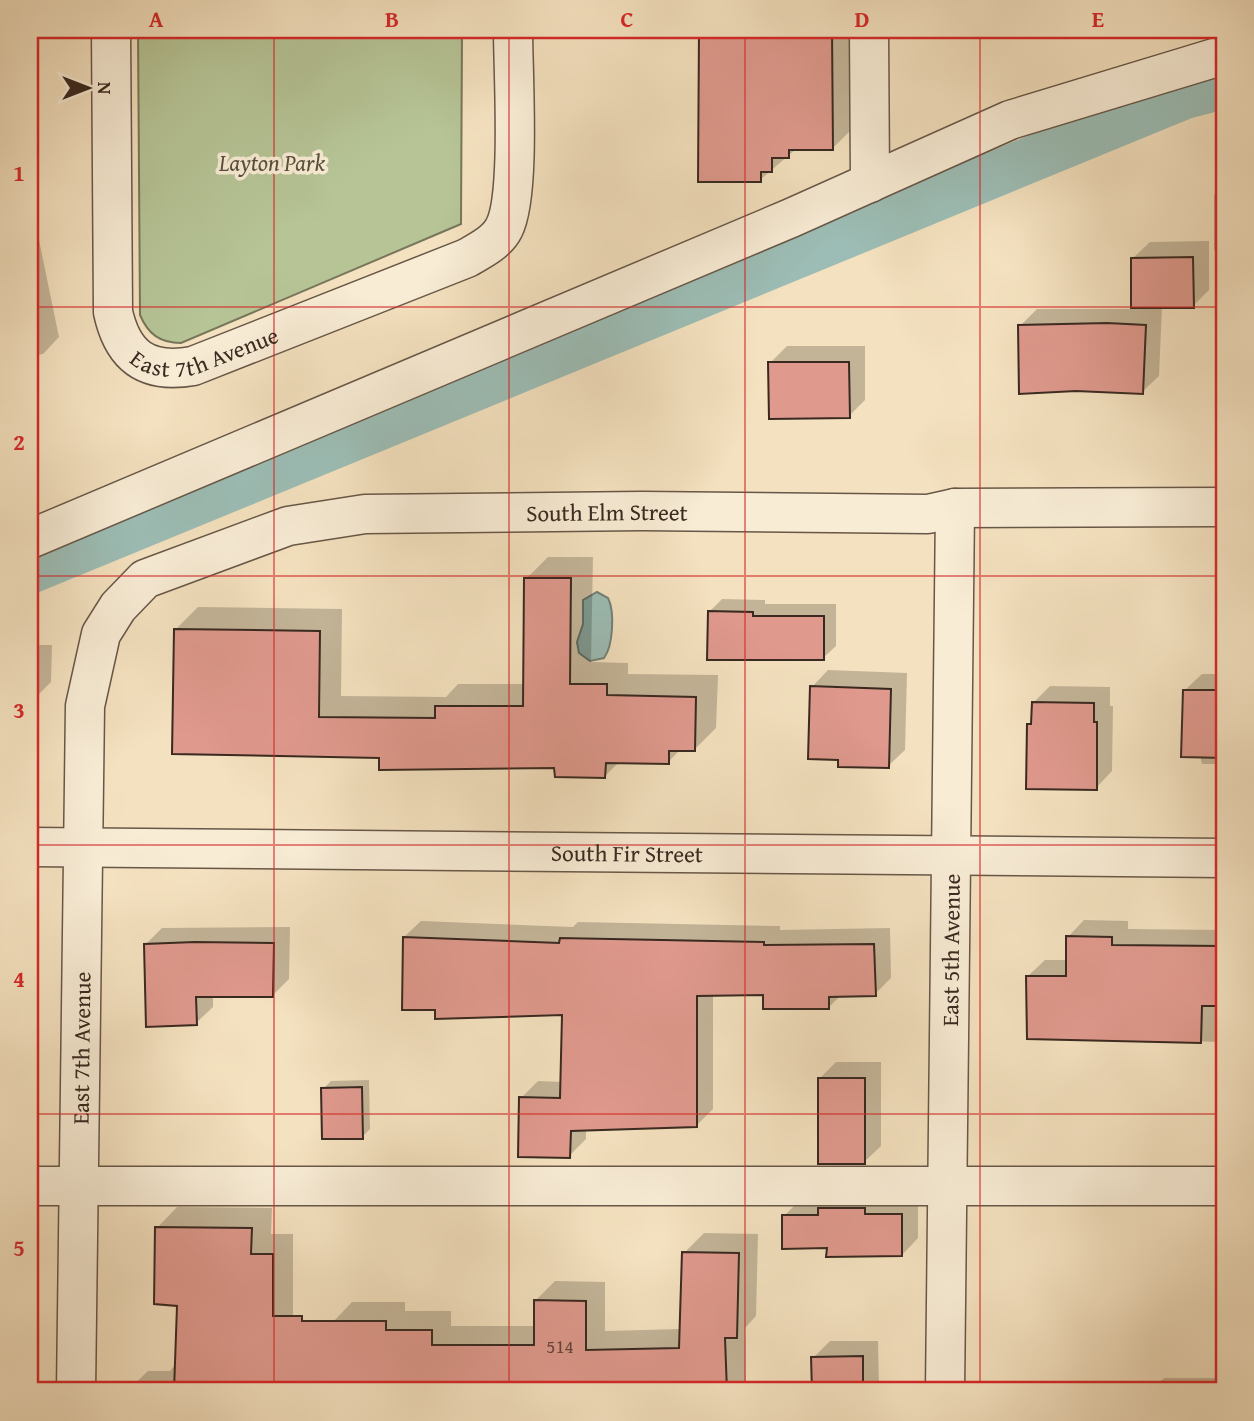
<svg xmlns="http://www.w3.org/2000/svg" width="1254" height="1421" viewBox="0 0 1254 1421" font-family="'Gentium Book Plus',serif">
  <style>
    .green { fill: #b6c496; stroke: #78765b; stroke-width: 2 }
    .water { fill: #9cbdb5; stroke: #748279; stroke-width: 2 }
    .shadow { fill: #0003 }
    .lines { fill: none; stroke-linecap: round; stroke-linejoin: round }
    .canal { stroke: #9cbdb5; stroke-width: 46 }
    .building { fill: #df998d; stroke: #392920; stroke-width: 2 }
    .minor-casing { stroke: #685748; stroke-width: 41 }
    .minor { stroke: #f8ecd5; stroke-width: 38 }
    .grid { fill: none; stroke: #d62828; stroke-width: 2; stroke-opacity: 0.55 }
    .labels { text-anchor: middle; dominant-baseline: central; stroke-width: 7; stroke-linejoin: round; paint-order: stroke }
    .number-label { font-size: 19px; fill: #62453b }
    .park-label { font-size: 23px; font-style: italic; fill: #58503e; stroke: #f8ecd5 }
    .street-label { font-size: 23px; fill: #392920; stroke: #f8ecd5 }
    .neatline { fill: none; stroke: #d62828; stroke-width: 2.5 }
    .grid-label { font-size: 23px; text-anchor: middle; font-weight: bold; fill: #d62828 }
  </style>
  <rect width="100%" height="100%" fill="#f4e1bf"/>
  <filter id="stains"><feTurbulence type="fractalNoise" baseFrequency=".00286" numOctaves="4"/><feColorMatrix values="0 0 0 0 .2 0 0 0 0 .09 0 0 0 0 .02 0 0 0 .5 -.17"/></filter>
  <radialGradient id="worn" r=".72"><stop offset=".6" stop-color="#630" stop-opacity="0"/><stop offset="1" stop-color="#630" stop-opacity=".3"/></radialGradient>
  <path class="green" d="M138,30H462L461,224L181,343C160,343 148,334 140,315Z"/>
  <path class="water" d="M597,592L608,598C615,612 613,646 604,658L590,661L579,653L577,642L583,624V600Z"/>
  <g class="shadow">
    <path d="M700,30H863V118L832,149H796L760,180H700Z"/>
    <path d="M1224,185V250H1214V195Z"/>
    <path d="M39,240L59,337L43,354L30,356V242Z"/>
    <path d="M1209,241V290L1193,306H1162L1159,376L1142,392L1020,326L1037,309H1133V258L1150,242Z"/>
    <path d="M787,346H865V400L849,416L770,363Z"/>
    <path d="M548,557H593L591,662L628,663V674L718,675L716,728L694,750L681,749L668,762L620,761L605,776L556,766L381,756L176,629L198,607L342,609L341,696L446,697L458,684H525L526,579Z"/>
    <path d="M722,599L765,600V604H836V646L823,658L709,612Z"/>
    <path d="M30,645H52L51,682L38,695L37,761L30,768Z"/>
    <path d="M828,670L907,673L905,750L888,766L840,758L812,687Z"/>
    <path d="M1202,674H1224V764H1202L1185,690Z"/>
    <path d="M1050,686L1110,687V706H1113L1112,771L1096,788L1029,725L1033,720L1034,702Z"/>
    <path d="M1084,920L1128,921V929L1224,930V1042L1029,1037L1028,976L1045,960H1068V937Z"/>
    <path d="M421,921L573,927L578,922L780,926V930L890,928L891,978L875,994L841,995L829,1007L765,994H713V1109L697,1125L586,1129V1139L569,1156L521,1098L538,1081L563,1082L564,1014L436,1008L404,937Z"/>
    <path d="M290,927L289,979L272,996H213V1007L196,1023L146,944L162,928Z"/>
    <path d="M836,1062H881V1146L864,1162L819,1079Z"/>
    <path d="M369,1080L370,1129L362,1137L323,1089L331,1081Z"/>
    <path d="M918,1198V1238L902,1255L829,1247L784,1216L801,1199Z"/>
    <path d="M177,1207L272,1208L271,1234H293V1316L285,1324L282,1391H127L148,1371H170L177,1363L178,1304L157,1228Z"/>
    <path d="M704,1233L758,1234L756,1316L745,1328L746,1391H333V1322L352,1302H405V1311H451V1326H536V1300L555,1281L605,1282V1331L681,1329L684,1253Z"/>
    <path d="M830,1341H878L879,1391H813V1358Z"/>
    <path d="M1164,1378H1224V1391H1151Z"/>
  </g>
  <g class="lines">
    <path class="canal" d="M30,571L1185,96L1224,86"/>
  </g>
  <g class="building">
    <path d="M699,30H832L833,150H789V158H772V172H761V182H698Z"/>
    <path d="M1193,257L1194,308H1131V258Z"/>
    <path d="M1107,323L1146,325L1143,394L1076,391L1019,394L1018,325Z"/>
    <path d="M768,362H849L850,418L769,419Z"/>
    <path d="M524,578H571L570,684H607V695L696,697L695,751H669V764L606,763L605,778L555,777L554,768L379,770V758L172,754L174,629L320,631L319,717L435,718V706H523Z"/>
    <path d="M708,611L753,612V616H824V660H707Z"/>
    <path d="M810,686L891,689L889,768L838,767V760L808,759Z"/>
    <path d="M1183,690H1224V758L1181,757Z"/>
    <path d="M1032,702L1094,703V722H1097V790L1026,789L1027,724H1031Z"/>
    <path d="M1066,936L1112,937V945L1224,946V1006H1202L1201,1043L1027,1039L1026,976H1066Z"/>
    <path d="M403,937L559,943L560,938L764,942V945L874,944L876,996L829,997V1009H763V995L697,996V1127L571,1131L570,1158L518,1157L519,1097L560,1098L562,1015L435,1019V1010H402Z"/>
    <path d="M195,942L274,943L273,997H196L197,1025L146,1027L144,944Z"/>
    <rect x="818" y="1078" width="47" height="86"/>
    <path d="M362,1087L363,1139H322L321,1088Z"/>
    <path d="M818,1208H865V1214H902V1256L826,1257L827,1248L782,1249V1215H818Z"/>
    <path d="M155,1227L252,1228L251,1254H273V1316H302V1321H386V1330H432V1345H534V1300L586,1301V1350L679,1348L682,1252L739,1253L737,1338H725L727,1391H174L177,1306L154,1304Z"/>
    <path d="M863,1356V1391H812L811,1357Z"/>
  </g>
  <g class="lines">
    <defs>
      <g id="minor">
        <path id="s1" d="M111,30L113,312C123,357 147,374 193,366L467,258C481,250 497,242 504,228C521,196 513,72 513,30"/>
        <path d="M869,30L870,183"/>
        <path d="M30,539L791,218L1010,120L1224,55"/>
        <path id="s2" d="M30,847L1224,858"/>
        <path d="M30,1186H1224"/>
        <path id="s3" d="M76,1391L85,706L101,634L118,607L145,579L288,526L365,514L642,511L928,514L955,508L1224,507"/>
        <path id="s4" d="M945,1391L955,508"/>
      </g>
    </defs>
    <use href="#minor" class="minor-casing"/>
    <use href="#minor" class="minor"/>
  </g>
  <path class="grid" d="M274,30V1391M509,30V1391M745,30V1391M980,30V1391M30,307H1224M30,576H1224M30,845H1224M30,1114H1224"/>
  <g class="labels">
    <g class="number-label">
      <text x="560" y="1346">514</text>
    </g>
    <g class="park-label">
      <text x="272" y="162">Layton Park</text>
    </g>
    <g class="street-label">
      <text stroke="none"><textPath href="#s1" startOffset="406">East 7th Avenue</textPath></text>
      <text stroke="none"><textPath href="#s3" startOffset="1302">South Elm Street</textPath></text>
      <text stroke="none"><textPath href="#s2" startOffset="597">South Fir Street</textPath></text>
      <text stroke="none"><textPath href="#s4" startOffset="441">East 5th Avenue</textPath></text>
      <text stroke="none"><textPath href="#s3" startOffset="343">East 7th Avenue</textPath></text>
    </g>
  </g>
  <rect width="1254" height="1421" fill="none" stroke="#f4e1bf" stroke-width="77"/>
  <g transform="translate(88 88) rotate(90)" stroke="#f8ecd5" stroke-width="5" paint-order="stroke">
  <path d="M0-5L12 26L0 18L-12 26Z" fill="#392920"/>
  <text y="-10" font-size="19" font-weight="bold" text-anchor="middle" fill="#392920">N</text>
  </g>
  <rect x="38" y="38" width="1178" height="1344" class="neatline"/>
  <g class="grid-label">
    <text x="156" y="27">A</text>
    <text x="392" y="27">B</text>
    <text x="627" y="27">C</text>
    <text x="862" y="27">D</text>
    <text x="1098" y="27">E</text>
    <text x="19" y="181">1</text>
    <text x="19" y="450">2</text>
    <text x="19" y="718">3</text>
    <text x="19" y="987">4</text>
    <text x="19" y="1256">5</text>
  </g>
  <rect width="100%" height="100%" filter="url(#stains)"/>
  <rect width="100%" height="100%" fill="url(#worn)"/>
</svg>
